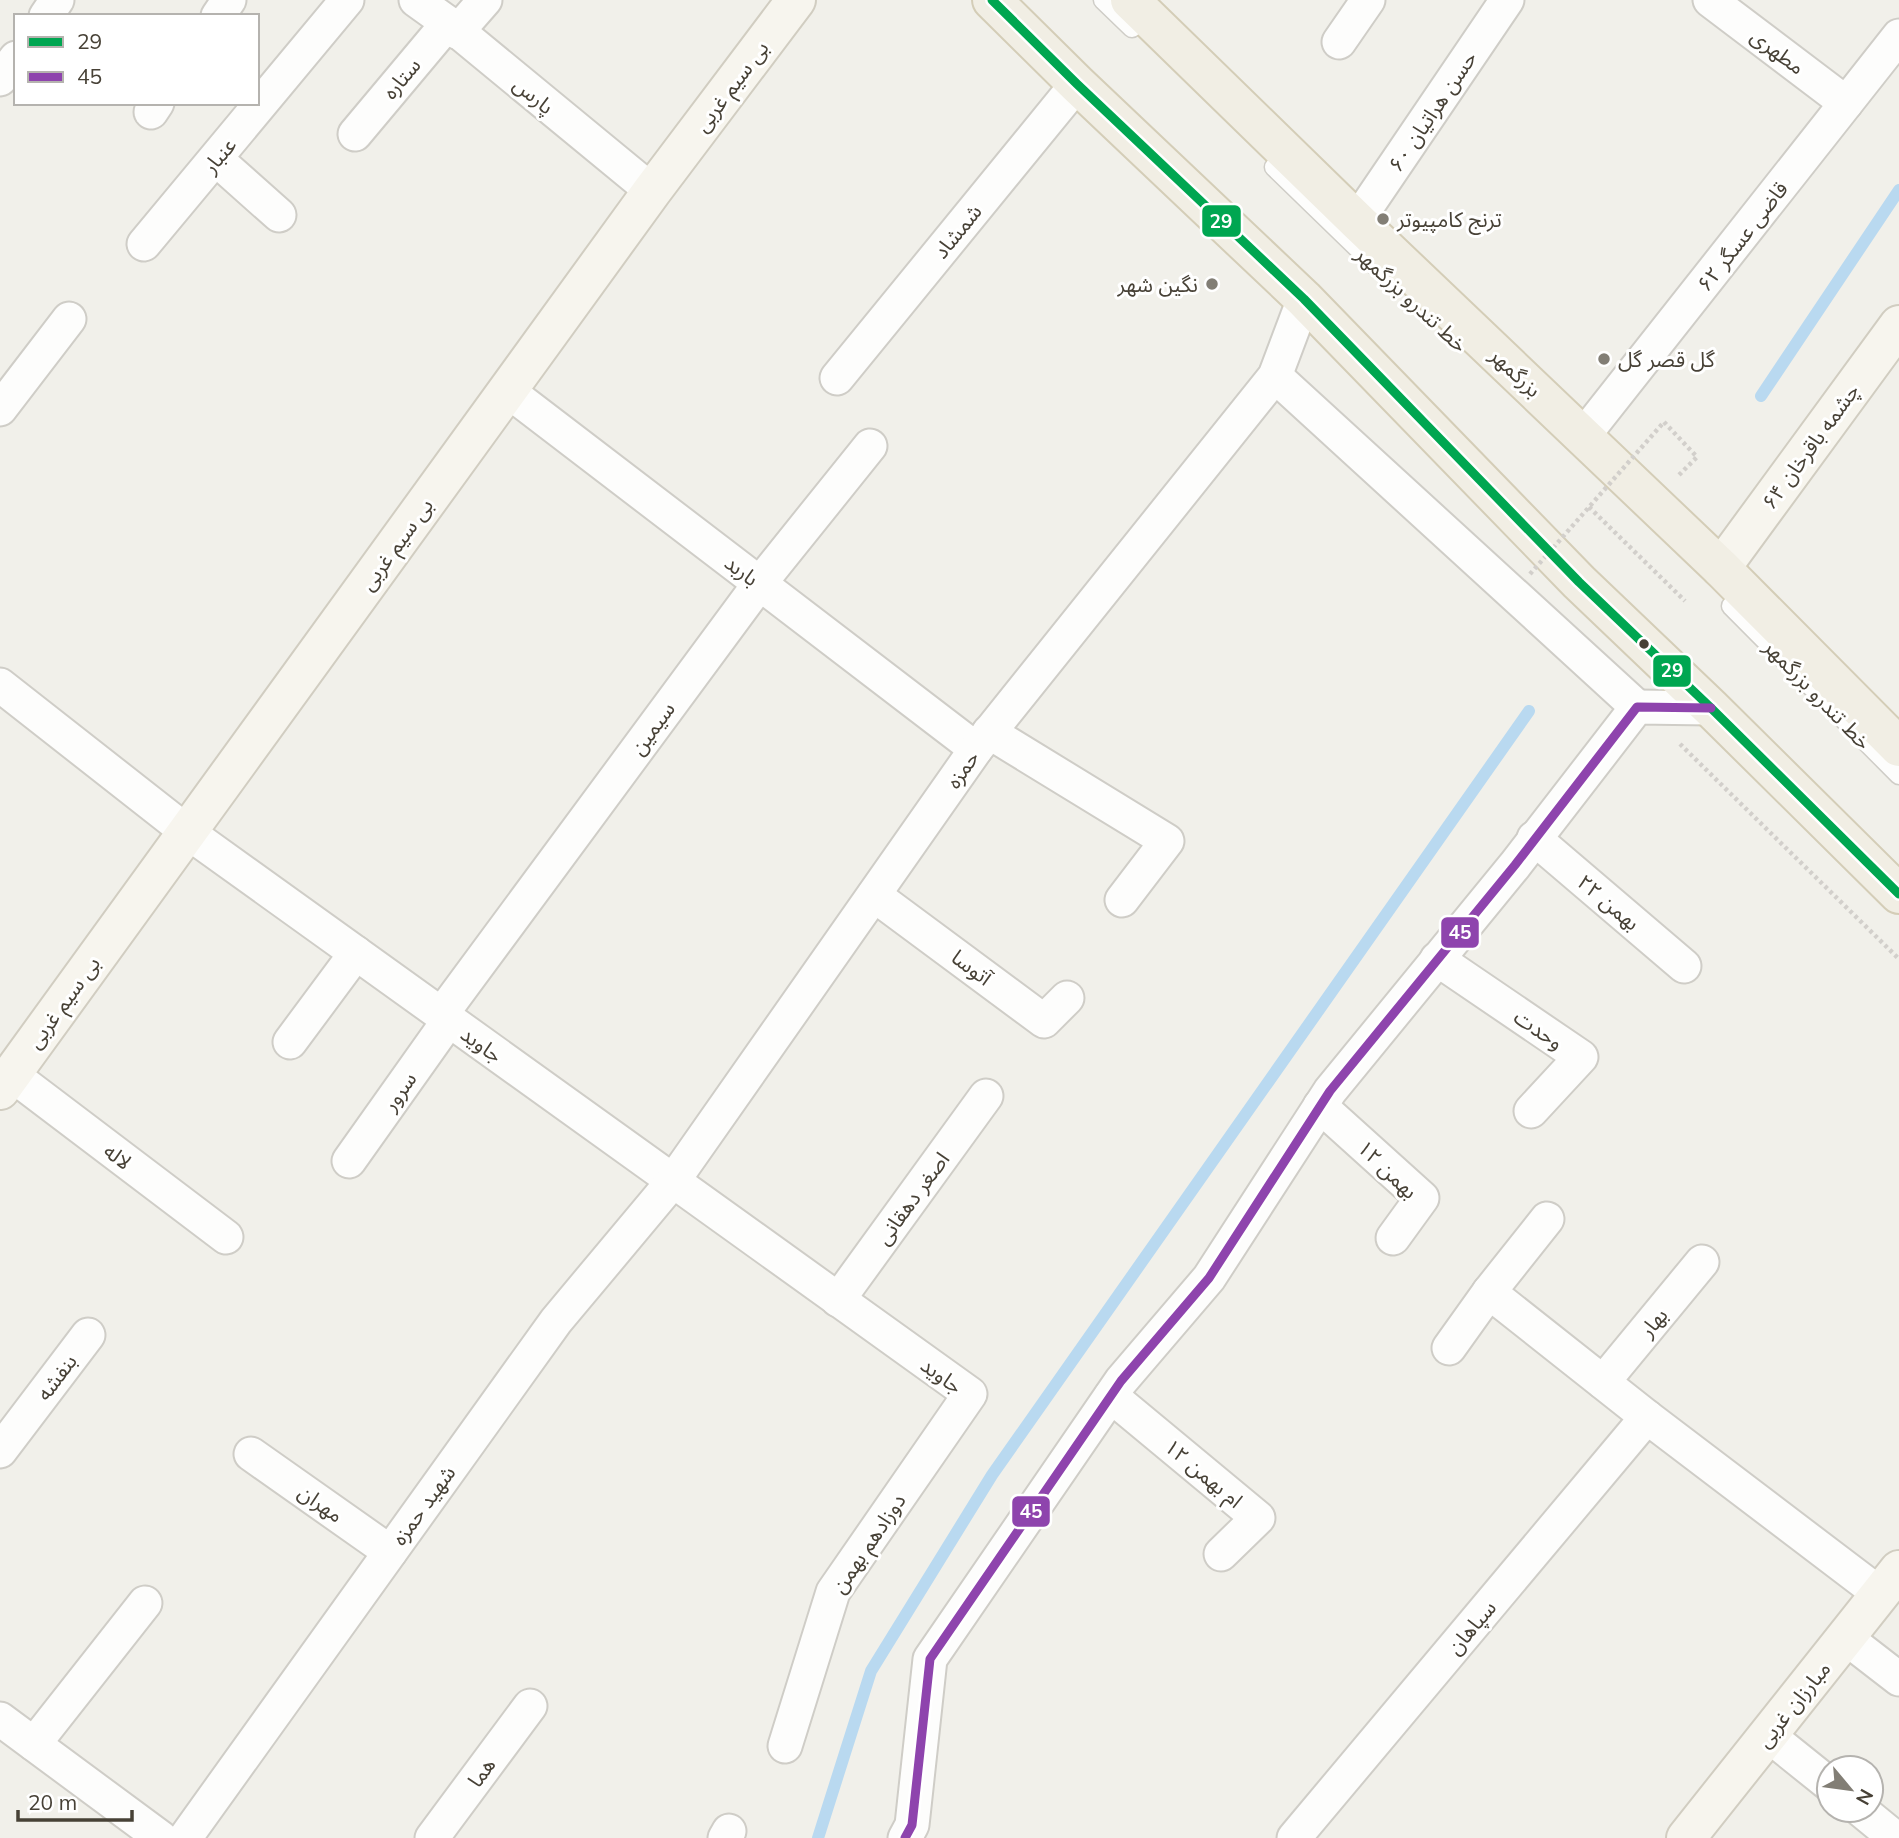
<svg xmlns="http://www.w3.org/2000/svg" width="1899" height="1838" viewBox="0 0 1899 1838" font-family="Mulish,'Noto Sans Arabic',sans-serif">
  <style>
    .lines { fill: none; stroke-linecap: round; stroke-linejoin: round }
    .stream { stroke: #b9d9f0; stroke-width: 12 }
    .lane-casing { stroke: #cfcdc7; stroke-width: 21 }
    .street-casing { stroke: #cfcdc7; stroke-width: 37 }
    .secondary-casing { stroke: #d1cdc1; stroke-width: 42 }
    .primary-casing { stroke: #d4cdb7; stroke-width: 42 }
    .path { stroke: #d2cfcb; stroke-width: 4.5; stroke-dasharray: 3.5 3.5; stroke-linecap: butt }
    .lane { stroke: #fdfdfc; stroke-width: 18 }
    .street { stroke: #fdfdfc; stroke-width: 33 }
    .secondary { stroke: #f7f5ee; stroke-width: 38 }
    .primary { stroke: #f1eee4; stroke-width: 38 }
    .path-bridge { stroke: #d2cfcb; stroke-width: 4.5; stroke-dasharray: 3.5 3.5; stroke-linecap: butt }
    .bus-1-casing { stroke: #fff; stroke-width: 14 }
    .bus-2-casing { stroke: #fff; stroke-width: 14 }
    .bus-1 { stroke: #00a651; stroke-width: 9 }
    .bus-2 { stroke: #8e44ad; stroke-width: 9 }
    .poi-dot { fill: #827e75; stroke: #fff; stroke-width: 2.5 }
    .bus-dot { fill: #474136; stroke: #fff; stroke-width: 2.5 }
    .labels { text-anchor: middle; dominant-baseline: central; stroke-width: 6; stroke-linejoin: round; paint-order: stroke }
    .street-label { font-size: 21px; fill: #474136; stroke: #fff }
    .poi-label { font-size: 21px; fill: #474136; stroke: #fff; text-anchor: start }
    .line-badge { stroke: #fff; stroke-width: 2.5 }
    .badge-label { font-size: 19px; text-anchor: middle; font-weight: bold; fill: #fff }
  </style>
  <rect width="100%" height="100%" fill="#f1f0ea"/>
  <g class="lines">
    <g class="stream">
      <path d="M1761,396L1899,190"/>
      <path d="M818,1838L871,1671L992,1475L1529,711"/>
    </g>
    <defs>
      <g id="lane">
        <path d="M1103,0L1132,28"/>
        <path d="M1274,167L1377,267"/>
        <path d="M1731,606L1899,775"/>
      </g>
      <g id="street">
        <path d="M416,0L448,23L652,191"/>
        <path d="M1710,0L1846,103"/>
        <path d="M46,16L57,0"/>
        <path d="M218,16L229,0"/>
        <path d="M457,32L485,0"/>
        <path d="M1339,42L1368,0"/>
        <path d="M0,79L16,58"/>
        <path d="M151,112L157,103"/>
        <path d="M355,134L448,23"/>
        <path d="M216,159L279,215"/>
        <path d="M1357,221L1507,0"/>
        <path d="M144,244L347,0"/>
        <path d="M1275,376L1637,707"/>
        <path d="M837,378L1077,84"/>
        <path d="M508,391L976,749"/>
        <path d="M0,409L69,319"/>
        <path d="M1584,435L1899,36"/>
        <path d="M0,685L186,831L970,1394L833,1592L785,1746"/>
        <path d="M989,732L1167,841L1122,900"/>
        <path d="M1534,838L1684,966"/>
        <path d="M874,895L1044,1021L1067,998"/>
        <path d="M1437,959L1581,1057L1531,1111"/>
        <path d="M441,1015L760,583L870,446"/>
        <path d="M290,1042L356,953"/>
        <path d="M11,1074L226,1237"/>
        <path d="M1320,1106L1422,1198L1393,1238"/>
        <path d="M349,1161L449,1020"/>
        <path d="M1489,1292L1647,1417L1880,1594"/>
        <path d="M838,1300L986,1096"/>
        <path d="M1449,1348L1489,1292L1547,1219"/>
        <path d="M1603,1382L1702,1262"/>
        <path d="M1111,1396L1258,1518L1221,1554"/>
        <path d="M0,1451L88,1335"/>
        <path d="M251,1454L390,1552"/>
        <path d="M1846,1638L1899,1679"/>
        <path d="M0,1719L161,1838"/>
        <path d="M1768,1735L1829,1784"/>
        <path d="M34,1744L145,1603"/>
        <path d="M1861,1810L1894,1837"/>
        <path d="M185,1838L556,1321L673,1181L976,749L1275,376L1304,299"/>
        <path d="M432,1838L530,1706"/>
        <path d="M725,1838L729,1831"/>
        <path d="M905,1838L912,1825L930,1659L1121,1381L1209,1278L1330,1091L1515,865L1637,707L1711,708"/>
        <path d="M1294,1838L1647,1417"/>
      </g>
      <g id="secondary">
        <path d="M1721,568L1899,325"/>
        <path d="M0,1090L652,191L796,0"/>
        <path d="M1686,1838L1899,1570"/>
      </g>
      <g id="primary">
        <path d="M992,0L1077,84L1304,299L1579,582L1711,708L1899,894"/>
        <path d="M1130,0L1357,221L1721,568L1899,747"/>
      </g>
    </defs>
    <use href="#lane" class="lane-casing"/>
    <use href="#street" class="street-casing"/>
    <use href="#secondary" class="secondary-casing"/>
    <use href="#primary" class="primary-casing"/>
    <g class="path">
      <path d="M1664,422L1697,457L1678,476"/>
      <path d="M1589,507L1685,601"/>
      <path d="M1680,744L1899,959"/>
    </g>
    <use href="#lane" class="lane"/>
    <use href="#street" class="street"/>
    <use href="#secondary" class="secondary"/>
    <use href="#primary" class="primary"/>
    <path class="path-bridge" d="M1530,574L1664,422"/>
    <defs>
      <path id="bus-1" d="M992,0L1077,84L1304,299L1579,582L1711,708L1899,894"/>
      <path id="bus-2" d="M905,1838L912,1825L930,1659L1121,1381L1209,1278L1330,1091L1515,865L1637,707L1711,708"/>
    </defs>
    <use href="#bus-1" class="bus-1-casing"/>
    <use href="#bus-2" class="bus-2-casing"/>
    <use href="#bus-1" class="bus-1"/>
    <use href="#bus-2" class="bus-2"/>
  </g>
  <g class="poi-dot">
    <circle cx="1383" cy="219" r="7"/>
    <circle cx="1212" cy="284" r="7"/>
    <circle cx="1604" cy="359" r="7"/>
  </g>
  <circle class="bus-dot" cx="1644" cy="644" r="6"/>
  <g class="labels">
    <g class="street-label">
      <text transform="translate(1778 51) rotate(37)">مطهری</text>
      <text transform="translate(401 78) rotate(-50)">ستاره</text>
      <text transform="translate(731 86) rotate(-53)">بی سیم غربی</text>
      <text transform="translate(534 95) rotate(39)">پارس</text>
      <text transform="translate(1432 111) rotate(-56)">حسن هراتیان ۶۰</text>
      <text transform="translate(219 155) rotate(-50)">عنبار</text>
      <text transform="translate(957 231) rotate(-51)">شمشاد</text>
      <text transform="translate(1742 236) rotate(-52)">قاضی عسگر ۶۲</text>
      <text transform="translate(1412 299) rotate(43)">خط تندرو بزرگمهر</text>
      <text transform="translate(1516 372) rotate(43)">بزرگمهر</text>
      <text transform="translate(1810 446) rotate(-54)">چشمه باقرخان ۶۴</text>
      <text transform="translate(396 544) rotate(-54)">بی سیم غربی</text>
      <text transform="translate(742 570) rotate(37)">باربد</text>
      <text transform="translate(1818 694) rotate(46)">خط تندرو بزرگمهر</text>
      <text transform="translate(652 728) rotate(-54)">سیمین</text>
      <text transform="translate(962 769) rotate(-55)">حمزه</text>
      <text transform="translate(1609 902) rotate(40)">۲۲ بهمن</text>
      <text transform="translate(972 967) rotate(37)">آتوسا</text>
      <text transform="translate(63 1002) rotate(-54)">بی سیم غربی</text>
      <text transform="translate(1539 1029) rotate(34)">وحدت</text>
      <text transform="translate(482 1044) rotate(36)">جاوید</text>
      <text transform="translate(399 1091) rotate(-55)">سرور</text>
      <text transform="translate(118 1156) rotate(37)">لاله</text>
      <text transform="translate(1388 1169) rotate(44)">۱۲ بهمن</text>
      <text transform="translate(912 1198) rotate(-54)">اصغر دهقانی</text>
      <text transform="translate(1653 1322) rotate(-50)">بهار</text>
      <text transform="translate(942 1375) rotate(36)">جاوید</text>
      <text transform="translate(56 1377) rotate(-53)">بنفشه</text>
      <text transform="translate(1204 1473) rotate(40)">۱۲ ام بهمن</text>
      <text transform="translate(321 1503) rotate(35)">مهران</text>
      <text transform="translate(423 1505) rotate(-54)">شهید حمزه</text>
      <text transform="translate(868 1543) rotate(-56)">دوزادهم بهمن</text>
      <text transform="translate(1471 1627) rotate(-50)">سپاهان</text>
      <text transform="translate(1793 1704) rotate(-51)">مبارزان غربی</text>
      <text transform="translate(481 1772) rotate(-54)">هما</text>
    </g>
    <g class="poi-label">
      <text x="1397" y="219">ترنج کامپیوتر</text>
      <text x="1198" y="284" text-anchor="end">نگین شهر</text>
      <text x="1618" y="359">گل قصر گل</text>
    </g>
  </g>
  <g class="line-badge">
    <rect x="1201" y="204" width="41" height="34" rx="7" fill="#00a651"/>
    <rect x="1652" y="654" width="40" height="34" rx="7" fill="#00a651"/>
    <rect x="1440" y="916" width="40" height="33" rx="7" fill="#8e44ad"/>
    <rect x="1011" y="1495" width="40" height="33" rx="7" fill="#8e44ad"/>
  </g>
  <g class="badge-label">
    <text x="1221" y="228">29</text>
    <text x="1672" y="677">29</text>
    <text x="1460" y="939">45</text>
    <text x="1031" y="1518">45</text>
  </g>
  <rect x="14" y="14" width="245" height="91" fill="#ffffff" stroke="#b5b3af" stroke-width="2"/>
  <rect x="28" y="37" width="35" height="10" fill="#00a651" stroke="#b5b3af" stroke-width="2"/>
  <text x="77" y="49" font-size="21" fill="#474136">29</text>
  <rect x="28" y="72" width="35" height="10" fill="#8e44ad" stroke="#b5b3af" stroke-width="2"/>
  <text x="77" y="84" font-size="21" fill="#474136">45</text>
  <g transform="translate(1850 1789) rotate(119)"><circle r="33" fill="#ffffff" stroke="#b5b3af" stroke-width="2"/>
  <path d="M0-5L12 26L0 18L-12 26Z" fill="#827e75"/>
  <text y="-10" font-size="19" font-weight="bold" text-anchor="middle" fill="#474136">N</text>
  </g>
  <path d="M18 1810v10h114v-10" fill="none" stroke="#474136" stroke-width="3.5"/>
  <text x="28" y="1810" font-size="21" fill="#474136" stroke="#ffffff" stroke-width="5" paint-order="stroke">20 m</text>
</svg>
